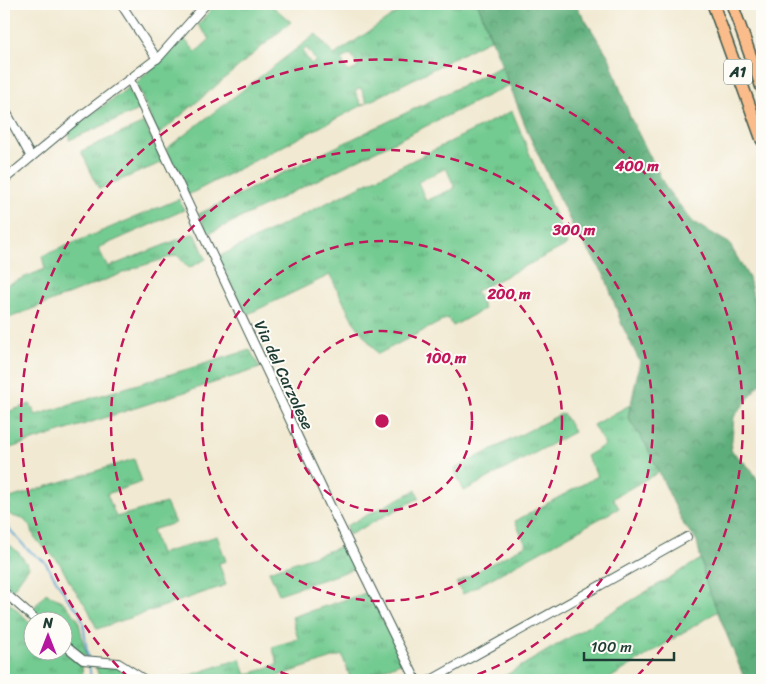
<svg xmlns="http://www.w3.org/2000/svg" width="766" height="684" viewBox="0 0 766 684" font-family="Sriracha,sans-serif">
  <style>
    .grass { fill: url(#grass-tufts); stroke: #498462; fill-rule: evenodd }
    .forest { fill: url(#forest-crowns); stroke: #3e7658 }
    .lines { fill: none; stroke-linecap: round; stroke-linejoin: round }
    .stream { stroke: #5ba5d2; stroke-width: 2 }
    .minor-casing { stroke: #3e574c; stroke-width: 10 }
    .highway-casing { stroke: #3e574c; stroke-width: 14 }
    .minor { stroke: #fff; stroke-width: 8 }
    .highway { stroke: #f9bc8a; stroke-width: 11 }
    .ring { fill: none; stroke: #c2185b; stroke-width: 2.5; stroke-dasharray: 9 6 }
    .labels { text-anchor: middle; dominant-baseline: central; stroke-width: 4; stroke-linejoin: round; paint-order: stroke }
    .shield { fill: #fdfcf7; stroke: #62766e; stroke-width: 1 }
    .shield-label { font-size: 15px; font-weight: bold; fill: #1f3d34 }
    .street-label { font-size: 16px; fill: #1f3d34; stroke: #fdfcf7 }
    .centre { fill: #c2185b; stroke: #fdfcf7; stroke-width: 2.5 }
    .ring-label { font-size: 15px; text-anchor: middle; font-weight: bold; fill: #c2185b; stroke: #fdfcf7; stroke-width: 4; stroke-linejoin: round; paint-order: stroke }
  </style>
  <defs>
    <pattern id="grass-tufts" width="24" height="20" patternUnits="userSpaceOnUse" patternTransform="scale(1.25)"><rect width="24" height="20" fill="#73cb91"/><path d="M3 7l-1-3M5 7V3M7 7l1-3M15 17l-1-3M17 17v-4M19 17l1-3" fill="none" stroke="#5ea677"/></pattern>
    <pattern id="forest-crowns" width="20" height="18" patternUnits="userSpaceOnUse" patternTransform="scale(1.25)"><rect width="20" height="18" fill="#5eaf7b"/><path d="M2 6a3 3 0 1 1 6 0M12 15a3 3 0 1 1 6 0" fill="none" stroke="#4d9066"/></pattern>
  </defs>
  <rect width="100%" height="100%" fill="#fdfcf7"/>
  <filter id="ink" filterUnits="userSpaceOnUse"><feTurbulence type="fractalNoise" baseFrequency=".02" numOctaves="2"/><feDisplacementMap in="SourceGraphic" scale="10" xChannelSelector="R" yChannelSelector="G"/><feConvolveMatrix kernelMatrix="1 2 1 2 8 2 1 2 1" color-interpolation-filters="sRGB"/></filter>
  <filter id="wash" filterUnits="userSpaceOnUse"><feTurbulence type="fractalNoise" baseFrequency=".0096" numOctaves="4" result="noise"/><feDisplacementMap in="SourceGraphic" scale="20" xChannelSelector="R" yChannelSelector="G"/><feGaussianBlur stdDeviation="1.12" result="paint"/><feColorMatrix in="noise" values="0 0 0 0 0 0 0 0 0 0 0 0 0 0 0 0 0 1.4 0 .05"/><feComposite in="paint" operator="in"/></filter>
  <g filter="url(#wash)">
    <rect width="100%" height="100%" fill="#f1e9d1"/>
    <g class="grass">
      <path d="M215,4H270L291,22L158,135L136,83L184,39L196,52L210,39L198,25Z"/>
      <path d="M410,4H478L491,39L188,195L166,149L316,34L334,55ZM307,48L316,61L311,64L302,51ZM351,54L358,68L348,72L341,59ZM361,88L367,103L361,105L355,91Z"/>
      <path d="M502,66L509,85L208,234L199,214Z"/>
      <path d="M128,88L139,110L69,140L70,130Z"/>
      <path d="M512,111L567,245L476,291L484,309L453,326L448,318L378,354L353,321L330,275L246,315L218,257ZM446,168L455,188L426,201L418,182Z"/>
      <path d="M144,123L163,162L99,189L81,151Z"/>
      <path d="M179,199L184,210L98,248L108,267L195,233L206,259L189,268L177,255L138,267L4,320V286L45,269L42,256Z"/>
      <path d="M250,350L260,368L4,450V413L30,404L36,415Z"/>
      <path d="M630,405L628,418L646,445L659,472L613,498L619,508L463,594L456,583L526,545L515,521L598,476L586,456L605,445L593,425Z"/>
      <path d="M563,413L574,432L464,491L454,469Z"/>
      <path d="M134,459L142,482L107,494L116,517L166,503L175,523L152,530L160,554L217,536L226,561L219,563L226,585L97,629L88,609L70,583L59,562L35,539L31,527L23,519L12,516L4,510V500Z"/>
      <path d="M416,490L419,498L349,535L346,526Z"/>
      <path d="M10,545L19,553L29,567L11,592L4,586V553Z"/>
      <path d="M346,545L357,568L279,594L269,571Z"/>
      <path d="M701,559L706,583L718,611L607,680H498Z"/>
      <path d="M369,592L403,662L354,680H351L342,655L266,680H175L240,659L246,675L278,664L272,647L298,639L292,617Z"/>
      <path d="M46,593L63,602L78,619L87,658L63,639L62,622L43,621L31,611Z"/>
      <path d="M4,598L32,624V652L63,651L82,665L83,680H4Z"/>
      <path d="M95,664C113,664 123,668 137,677L128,680H100Z"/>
    </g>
    <path class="forest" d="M478,4H575L609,57L630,117L666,188L693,222L729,243L749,278L762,335V381L734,417L731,450L751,469L762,487V680H745L706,583L697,541L684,525L646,445L628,418L640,362L622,325L605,276L573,227L529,135Z"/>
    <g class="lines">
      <g class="stream">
        <path d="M4,523L27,549L45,562L68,599L79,611L83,622L88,658"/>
        <path d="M89,663L91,680"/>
      </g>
    </g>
  </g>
  <g filter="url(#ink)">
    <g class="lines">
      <defs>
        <g id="minor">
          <path d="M121,4L157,59"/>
          <path d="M130,80L329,503L416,680"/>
          <path d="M4,108L31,157"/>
          <path d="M4,180L82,115L160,56L206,4"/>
          <path d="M4,592L38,622"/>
          <path d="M62,643L83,660L118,663L145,680"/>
          <path d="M431,680L687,537"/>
        </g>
        <g id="highway">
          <path d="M713,4L762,140"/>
          <path d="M732,4L762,88"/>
        </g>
      </defs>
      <use href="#minor" class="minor-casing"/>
      <use href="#highway" class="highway-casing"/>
      <use href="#minor" class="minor"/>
      <use href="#highway" class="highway"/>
    </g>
  </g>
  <g class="ring">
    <circle cx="382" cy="421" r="90"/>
    <circle cx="382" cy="421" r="180"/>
    <path d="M303 680A271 271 0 1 1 461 680"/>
    <path d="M129 678A361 361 0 1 1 635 678"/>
  </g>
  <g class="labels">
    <rect class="shield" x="724" y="59.5" width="28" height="25" rx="4"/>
    <g class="shield-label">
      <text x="738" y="72">A1</text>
    </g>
    <g class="street-label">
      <text transform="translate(284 375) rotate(65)">Via del Carzolese</text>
    </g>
  </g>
  <circle cx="382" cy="421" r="8" class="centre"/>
  <g class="ring-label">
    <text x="637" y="171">400 m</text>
    <text x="574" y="235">300 m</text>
    <text x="509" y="299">200 m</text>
    <text x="446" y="363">100 m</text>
  </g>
  <rect width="766" height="684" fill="none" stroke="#fdfcf7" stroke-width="20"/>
  <g transform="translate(48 636)"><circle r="24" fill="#fdfcf7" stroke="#a4b0a9"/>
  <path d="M0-4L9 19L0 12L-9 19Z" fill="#b5179e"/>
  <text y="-8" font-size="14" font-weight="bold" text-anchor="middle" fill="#1f3d34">N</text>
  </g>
  <path d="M584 652v8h90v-8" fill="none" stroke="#1f3d34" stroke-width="2.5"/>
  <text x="591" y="652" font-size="15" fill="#1f3d34" stroke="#fdfcf7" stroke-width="4" paint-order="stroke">100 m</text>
</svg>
